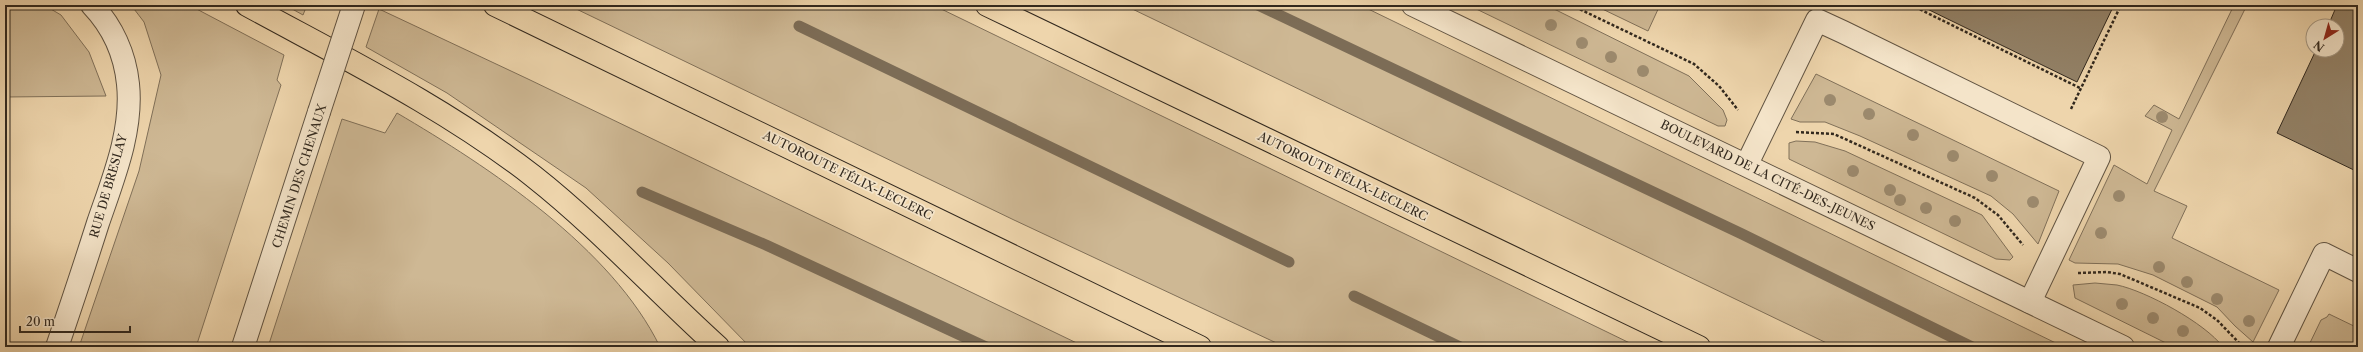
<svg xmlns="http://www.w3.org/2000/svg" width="2363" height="352" viewBox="0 0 2363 352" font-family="'Libre Caslon Text',serif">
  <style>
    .green { fill: #ceb894; stroke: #807059 }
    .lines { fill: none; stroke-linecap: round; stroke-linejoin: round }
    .stream { stroke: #7c6c56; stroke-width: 11 }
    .building { fill: #938268; stroke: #31281e }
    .minor-casing { stroke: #605342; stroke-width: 24 }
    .highway-casing { stroke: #31281e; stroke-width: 24 }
    .path { stroke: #31281e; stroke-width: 2.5; stroke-dasharray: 3 2; stroke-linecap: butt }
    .minor { stroke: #f4e4c9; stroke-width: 22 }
    .highway { stroke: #eed5ac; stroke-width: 22 }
    .minor-bridge-casing { stroke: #605342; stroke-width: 24; stroke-linecap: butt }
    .minor-bridge { stroke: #f4e4c9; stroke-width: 22 }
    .tree { fill: #9c8a6e }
    .labels { text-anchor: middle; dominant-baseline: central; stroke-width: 3.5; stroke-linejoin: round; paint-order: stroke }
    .street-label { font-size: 12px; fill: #31281e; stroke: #f4e4c9 }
  </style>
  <rect width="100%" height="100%" fill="#eed5ac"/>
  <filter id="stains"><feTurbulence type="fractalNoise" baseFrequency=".005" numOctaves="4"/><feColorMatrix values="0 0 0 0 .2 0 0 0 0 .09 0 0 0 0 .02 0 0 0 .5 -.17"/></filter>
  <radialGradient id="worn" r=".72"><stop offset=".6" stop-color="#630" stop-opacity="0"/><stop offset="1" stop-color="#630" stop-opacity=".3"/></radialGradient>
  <g class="green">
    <path d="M5,5H44L61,15L89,52L106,96L5,97Z"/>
    <path d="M131,5H189L284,55L277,80L281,85L196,347H79L139,171L161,75L144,22Z"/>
    <path d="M285,5H307L303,15Z"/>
    <path d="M568,5H933L1638,347H1285L1014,220Z"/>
    <path d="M1124,5H1360L2064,347H1835Z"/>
    <path d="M1468,5H1546L1689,76L1723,110L1727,120L1725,126H1718Z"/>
    <path d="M1594,5H1660L1648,31Z"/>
    <path d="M2234,5H2247L2154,191L2187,206L2172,238L2279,290L2253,342L2235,326L2217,307L2153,275L2118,264L2075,263L2069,260L2114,165L2147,184L2172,130L2145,116L2154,105L2179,119Z"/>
    <path d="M379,9L528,79L1085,347H750L668,263L586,188L447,93L366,47Z"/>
    <path d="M1816,74L2059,191L2038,244L2013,214L1991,196L1860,136L1825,122H1800L1791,119Z"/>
    <path d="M397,113C489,167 612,248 660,347H268L342,119L385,133Z"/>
    <path d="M1796,141L1815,142L1845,151L1982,215L2013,257L2010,260L1996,259L1789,159V143Z"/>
    <path d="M2095,283C2102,284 2110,284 2117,285C2146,291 2205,323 2223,347H2174L2075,298L2073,285Z"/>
    <path d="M2329,314L2358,328V347H2308L2321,320L2327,317Z"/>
  </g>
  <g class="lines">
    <g class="stream">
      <path d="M1258,5L1742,234L1972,347"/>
      <path d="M799,26L1289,262"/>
      <path d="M642,192L766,245L986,347"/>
      <path d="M1354,296L1460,347"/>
    </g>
  </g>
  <g class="building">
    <path d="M1919,5H2114L2077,82Z"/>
    <path d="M2337,5H2358V172L2277,133L2316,50H2337V26H2328Z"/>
  </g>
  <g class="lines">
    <defs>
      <g id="minor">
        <path d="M1413,5L2123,347"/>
        <path d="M1747,164L1817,20L1843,32L2099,157L2030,302"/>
        <path d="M57,347C71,306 85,264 98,223C113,179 133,131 128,84C125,54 112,26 92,5"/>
        <path d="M243,347L319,112"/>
        <path d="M2279,347L2324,254L2358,271"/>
      </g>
      <g id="highway">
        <path d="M247,5C344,58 446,108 533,176C599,228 656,291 718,347"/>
        <path d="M495,5L1200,347"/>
        <path d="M987,5L1699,347"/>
      </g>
    </defs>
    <use href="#minor" class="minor-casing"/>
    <use href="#highway" class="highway-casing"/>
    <g class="path">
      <path d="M1571,5L1694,64L1719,86L1738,110"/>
      <path d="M1911,5L2080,88"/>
      <path d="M2071,109L2121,5"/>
      <path d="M1796,132L1834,134L1975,198L1998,215L2023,245"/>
      <path d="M2078,273L2107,272L2120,274L2200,308L2217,320L2243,347"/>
    </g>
    <use href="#minor" class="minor"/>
    <use href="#highway" class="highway"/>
    <defs>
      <path id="minor-bridge" d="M319,112L354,5"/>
    </defs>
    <use href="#minor-bridge" class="minor-bridge-casing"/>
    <use href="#minor-bridge" class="minor-bridge"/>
  </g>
  <g class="tree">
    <circle cx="1551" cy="25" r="6"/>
    <circle cx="1582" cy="43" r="6"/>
    <circle cx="1611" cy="57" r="6"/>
    <circle cx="1643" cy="71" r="6"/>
    <circle cx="1830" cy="100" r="6"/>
    <circle cx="1869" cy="114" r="6"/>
    <circle cx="2162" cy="117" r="6"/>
    <circle cx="1913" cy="135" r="6"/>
    <circle cx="1953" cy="156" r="6"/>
    <circle cx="1853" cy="171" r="6"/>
    <circle cx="1992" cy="176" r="6"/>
    <circle cx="1890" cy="190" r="6"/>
    <circle cx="2119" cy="196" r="6"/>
    <circle cx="1900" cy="200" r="6"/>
    <circle cx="2033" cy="202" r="6"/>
    <circle cx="1926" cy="208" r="6"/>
    <circle cx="1955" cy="221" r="6"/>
    <circle cx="2101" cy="233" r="6"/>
    <circle cx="2159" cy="267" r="6"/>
    <circle cx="2187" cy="282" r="6"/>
    <circle cx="2217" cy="299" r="6"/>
    <circle cx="2122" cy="304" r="6"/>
    <circle cx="2153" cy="318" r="6"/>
    <circle cx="2249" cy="321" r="6"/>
    <circle cx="2183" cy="331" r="6"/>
  </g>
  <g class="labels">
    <g class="street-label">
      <text transform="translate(848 175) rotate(26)">AUTOROUTE FÉLIX-LECLERC</text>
      <text transform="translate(1768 175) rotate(26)">BOULEVARD DE LA CITÉ-DES-JEUNES</text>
      <text transform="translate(299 176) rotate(-72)">CHEMIN DES CHENAUX</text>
      <text transform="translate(1343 176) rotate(26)">AUTOROUTE FÉLIX-LECLERC</text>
      <text transform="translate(108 186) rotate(-74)">RUE DE BRESLAY</text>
    </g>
  </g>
  <rect width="2363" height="352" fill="none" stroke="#eed5ac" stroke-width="20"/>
  <rect x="6" y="6" width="2351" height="340" fill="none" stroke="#31281e" stroke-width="2"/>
  <rect x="10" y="10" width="2343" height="332" fill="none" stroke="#31281e"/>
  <g transform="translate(2325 38) rotate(217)"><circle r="19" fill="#f4e4c9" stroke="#a69985"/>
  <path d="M0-3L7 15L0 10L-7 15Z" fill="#8f2418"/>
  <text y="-6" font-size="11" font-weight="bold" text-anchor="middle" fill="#31281e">N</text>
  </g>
  <path d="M20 326v6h110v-6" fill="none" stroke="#31281e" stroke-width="2"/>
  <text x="26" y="326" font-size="12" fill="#31281e" stroke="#f4e4c9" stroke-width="3" paint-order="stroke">20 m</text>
  <rect width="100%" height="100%" filter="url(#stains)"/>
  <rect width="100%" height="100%" fill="url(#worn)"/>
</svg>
